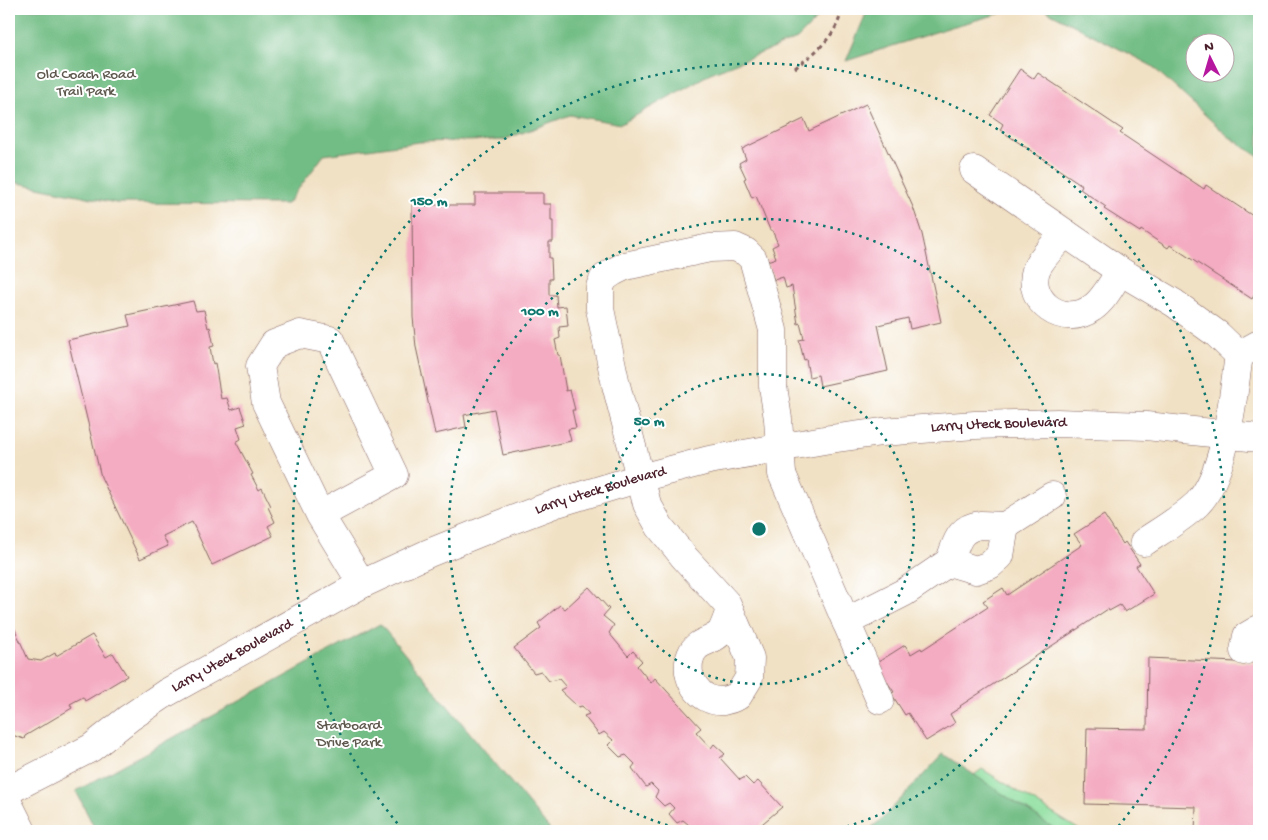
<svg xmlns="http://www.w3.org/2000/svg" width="1268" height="840" viewBox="0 0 1268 840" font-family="'Gochi Hand',sans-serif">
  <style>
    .green { fill: #8dde9e; stroke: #6c7e64 }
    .forest { fill: #72bd85; stroke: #5e6e58; fill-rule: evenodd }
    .building { fill: #f4acc2 }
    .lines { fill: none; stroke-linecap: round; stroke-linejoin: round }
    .minor-casing { stroke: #846361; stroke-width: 29 }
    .major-casing { stroke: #846361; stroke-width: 29 }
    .path { stroke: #846361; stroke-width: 3; stroke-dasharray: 4 4; stroke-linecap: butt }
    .minor { stroke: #fff; stroke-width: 28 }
    .major { stroke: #fff; stroke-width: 28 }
    .ring { fill: none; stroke: #0f766e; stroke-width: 2.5; stroke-dasharray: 2.5 5 }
    .labels { text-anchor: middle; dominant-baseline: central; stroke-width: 4; stroke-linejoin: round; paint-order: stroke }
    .park-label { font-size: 15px; fill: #5e584e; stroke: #fff }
    .street-label { font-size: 15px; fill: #4a1f2b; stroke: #fff }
    .centre { fill: #0f766e; stroke: #fff; stroke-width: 2.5 }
    .ring-label { font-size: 15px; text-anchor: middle; font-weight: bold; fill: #0f766e; stroke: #fff; stroke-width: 4; stroke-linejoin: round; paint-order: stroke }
  </style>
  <rect width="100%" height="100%" fill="#fff"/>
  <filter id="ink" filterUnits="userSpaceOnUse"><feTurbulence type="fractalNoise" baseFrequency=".02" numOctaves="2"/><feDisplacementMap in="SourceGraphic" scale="10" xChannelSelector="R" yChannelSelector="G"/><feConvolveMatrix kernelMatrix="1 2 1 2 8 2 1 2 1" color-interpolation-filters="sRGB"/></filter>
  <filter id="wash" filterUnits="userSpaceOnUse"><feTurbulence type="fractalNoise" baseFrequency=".0096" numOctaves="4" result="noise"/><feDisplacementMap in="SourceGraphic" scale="20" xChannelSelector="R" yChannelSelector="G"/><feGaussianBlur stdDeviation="1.12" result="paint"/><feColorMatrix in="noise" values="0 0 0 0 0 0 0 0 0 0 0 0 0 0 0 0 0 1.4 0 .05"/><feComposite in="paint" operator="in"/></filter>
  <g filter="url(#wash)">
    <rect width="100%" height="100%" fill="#f1e1c4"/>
    <path class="green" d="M982,769L1081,831H900Z"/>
    <g class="forest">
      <path d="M9,9H825V11L797,39L713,72L621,124L570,115L503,140L419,142L324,155L287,204L116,203L9,181Z"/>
      <path d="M868,9H1016L951,27L846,61Z"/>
      <path d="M1043,9H1259V157L1228,136L1152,66ZM1196,42H1226V72H1196Z"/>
      <path d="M380,624L551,831H96L76,791Z"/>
      <path d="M943,754L1058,831H867L881,820Z"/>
    </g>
    <g id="blocks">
      <g class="building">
        <path d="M1020,69L1034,79L1038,73L1123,130L1120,133L1204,189L1206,185L1259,220V294L1256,292L1252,299L1170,245L1168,248L1141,230L1140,232L1104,209L1106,207L1080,189L1082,185L1000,130L1003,124L990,115Z"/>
        <path d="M866,104L913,207L922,234L941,322L910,329L908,318L878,325L888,371L820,386L818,375L809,377L806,359L804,360L799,340L804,339L800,323L798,324L792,286L786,288L783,277L774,280L767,261L776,258L772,247L778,244L772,230H770L756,196L752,198L744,179L746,178L739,163L746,159L742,149L804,119L809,131Z"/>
        <path d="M475,193H543V204H551V221H553V242H549V258H551L552,279H549V295H556L557,307L566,306L568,326L559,327L560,338L555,340L558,355H560L566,391L570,390L575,410H572L576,428L568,429L571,441L503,455L494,409L464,415L466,427L435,434L416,347L413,317L412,205H475Z"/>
        <path d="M193,301L196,311L204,310L208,328L210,327L214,346L210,347L213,364L215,363L221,399L227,398L231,410L240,407L246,424L237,427L241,439L236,442L253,474L251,475L259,490L262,488L271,506L268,507L275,522L268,526L273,536L212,565L192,522L163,536L168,546L140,559L101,477L68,340L130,326L127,315Z"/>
        <path d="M1104,515L1123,544L1125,542L1140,564L1136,566L1154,594L1125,612L1120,605L1109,611L1108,609L960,706L961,707L950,714L955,723L926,741L908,713L905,715L891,693L894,692L875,664L905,645L911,654L921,648L922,650L988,607L983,601L1003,588L1007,595L1082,545L1074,534Z"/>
        <path d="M589,587L609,609L603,616L614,625L609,633L628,656L633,651L642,661L637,666L651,683L655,678L701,728L696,732L711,748L714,744L725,754L720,758L740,780L745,777L753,785L758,781L782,807L756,829L757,831H685L689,825L683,820L677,823L669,814L674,808L669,803L664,806L655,797L658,791L651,784L646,787L632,768L635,764L626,755L620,757L608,745L613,740L604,732L599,735L584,716L589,714L582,706L578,707L560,690L566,687L559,679L549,681L541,671L534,673L514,648L541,628L538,623L560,605L565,609Z"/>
        <path d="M9,616L28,659L41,661L55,653L56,656L92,635L106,657L113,653L127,676L85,701L83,697L70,704L72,708L25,736L24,739L9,734Z"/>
        <path d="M1148,658L1259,663V831H1195L1196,807L1085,804L1087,728L1147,729Z"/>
      </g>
    </g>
  </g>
  <g filter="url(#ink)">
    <use href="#blocks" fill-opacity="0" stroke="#846361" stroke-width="1"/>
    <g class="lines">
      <defs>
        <g id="minor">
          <path d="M974,170L1120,271L1174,303L1217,334L1239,355L1259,344"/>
          <path d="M1065,233C1056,244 1041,257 1036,270C1026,301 1063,329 1092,308C1104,300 1112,284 1120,271"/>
          <path d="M320,515L394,475L330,340L300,334L274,344L260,366L266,403L320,515L362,584"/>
          <path d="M981,525L1005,526L1000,556L990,565L976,570L949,562C957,544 957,528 981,525Z"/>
          <path d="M1005,526L1052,496"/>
          <path d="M1144,542C1162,530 1181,519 1197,504C1226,475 1233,396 1239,355"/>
          <path d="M730,611L727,604L684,557L660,527L647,504L616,385L600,309V287L604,278L613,272L625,266L710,248L735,247L746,252L753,259L773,330V386L778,419L782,474L880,700"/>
          <path d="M730,611L750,658L749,678L738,696C734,698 728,700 723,701C700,703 682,677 691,655C698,639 712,643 721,632C725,626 727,617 730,611Z"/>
          <path d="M846,622L905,592L949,562"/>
          <path d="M1244,651L1247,636L1259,629"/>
          <path d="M9,805L22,831"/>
        </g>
        <g id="major">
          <path id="s1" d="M9,790L91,748L129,718L166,693L362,584L429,553L496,526L557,503L640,478L709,460L830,439L882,432L975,425L1057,423L1146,426L1259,438"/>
        </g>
      </defs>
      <use href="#minor" class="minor-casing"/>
      <use href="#major" class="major-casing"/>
      <path class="path" d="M795,68C816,52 837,36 842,9"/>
      <use href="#minor" class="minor"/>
      <use href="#major" class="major"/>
    </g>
  </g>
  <g class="ring">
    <circle cx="759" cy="529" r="155"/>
    <path d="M689 831A310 310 0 1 1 829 831"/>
    <path d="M402 829A466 466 0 1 1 1116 829"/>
  </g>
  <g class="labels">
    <g class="park-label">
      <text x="86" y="75">Old Coach Road<tspan x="86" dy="17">Trail Park</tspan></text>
      <text x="349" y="726">Starboard<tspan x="349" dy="17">Drive Park</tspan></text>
    </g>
    <g class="street-label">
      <text stroke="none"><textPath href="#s1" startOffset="1071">Larry Uteck Boulevard</textPath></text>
      <text stroke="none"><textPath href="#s1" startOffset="666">Larry Uteck Boulevard</textPath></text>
      <text stroke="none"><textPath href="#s1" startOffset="261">Larry Uteck Boulevard</textPath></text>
    </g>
  </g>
  <circle cx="759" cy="529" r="8" class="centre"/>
  <g class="ring-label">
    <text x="429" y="205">150 m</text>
    <text x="540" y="315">100 m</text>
    <text x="649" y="425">50 m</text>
  </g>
  <rect width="1268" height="840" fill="none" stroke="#fff" stroke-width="30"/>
  <g transform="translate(1210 58) rotate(355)"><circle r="24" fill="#ffffff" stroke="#b7a5aa"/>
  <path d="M0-4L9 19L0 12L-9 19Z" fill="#b5179e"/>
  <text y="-8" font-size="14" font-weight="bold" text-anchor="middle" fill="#4a1f2b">N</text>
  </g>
</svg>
